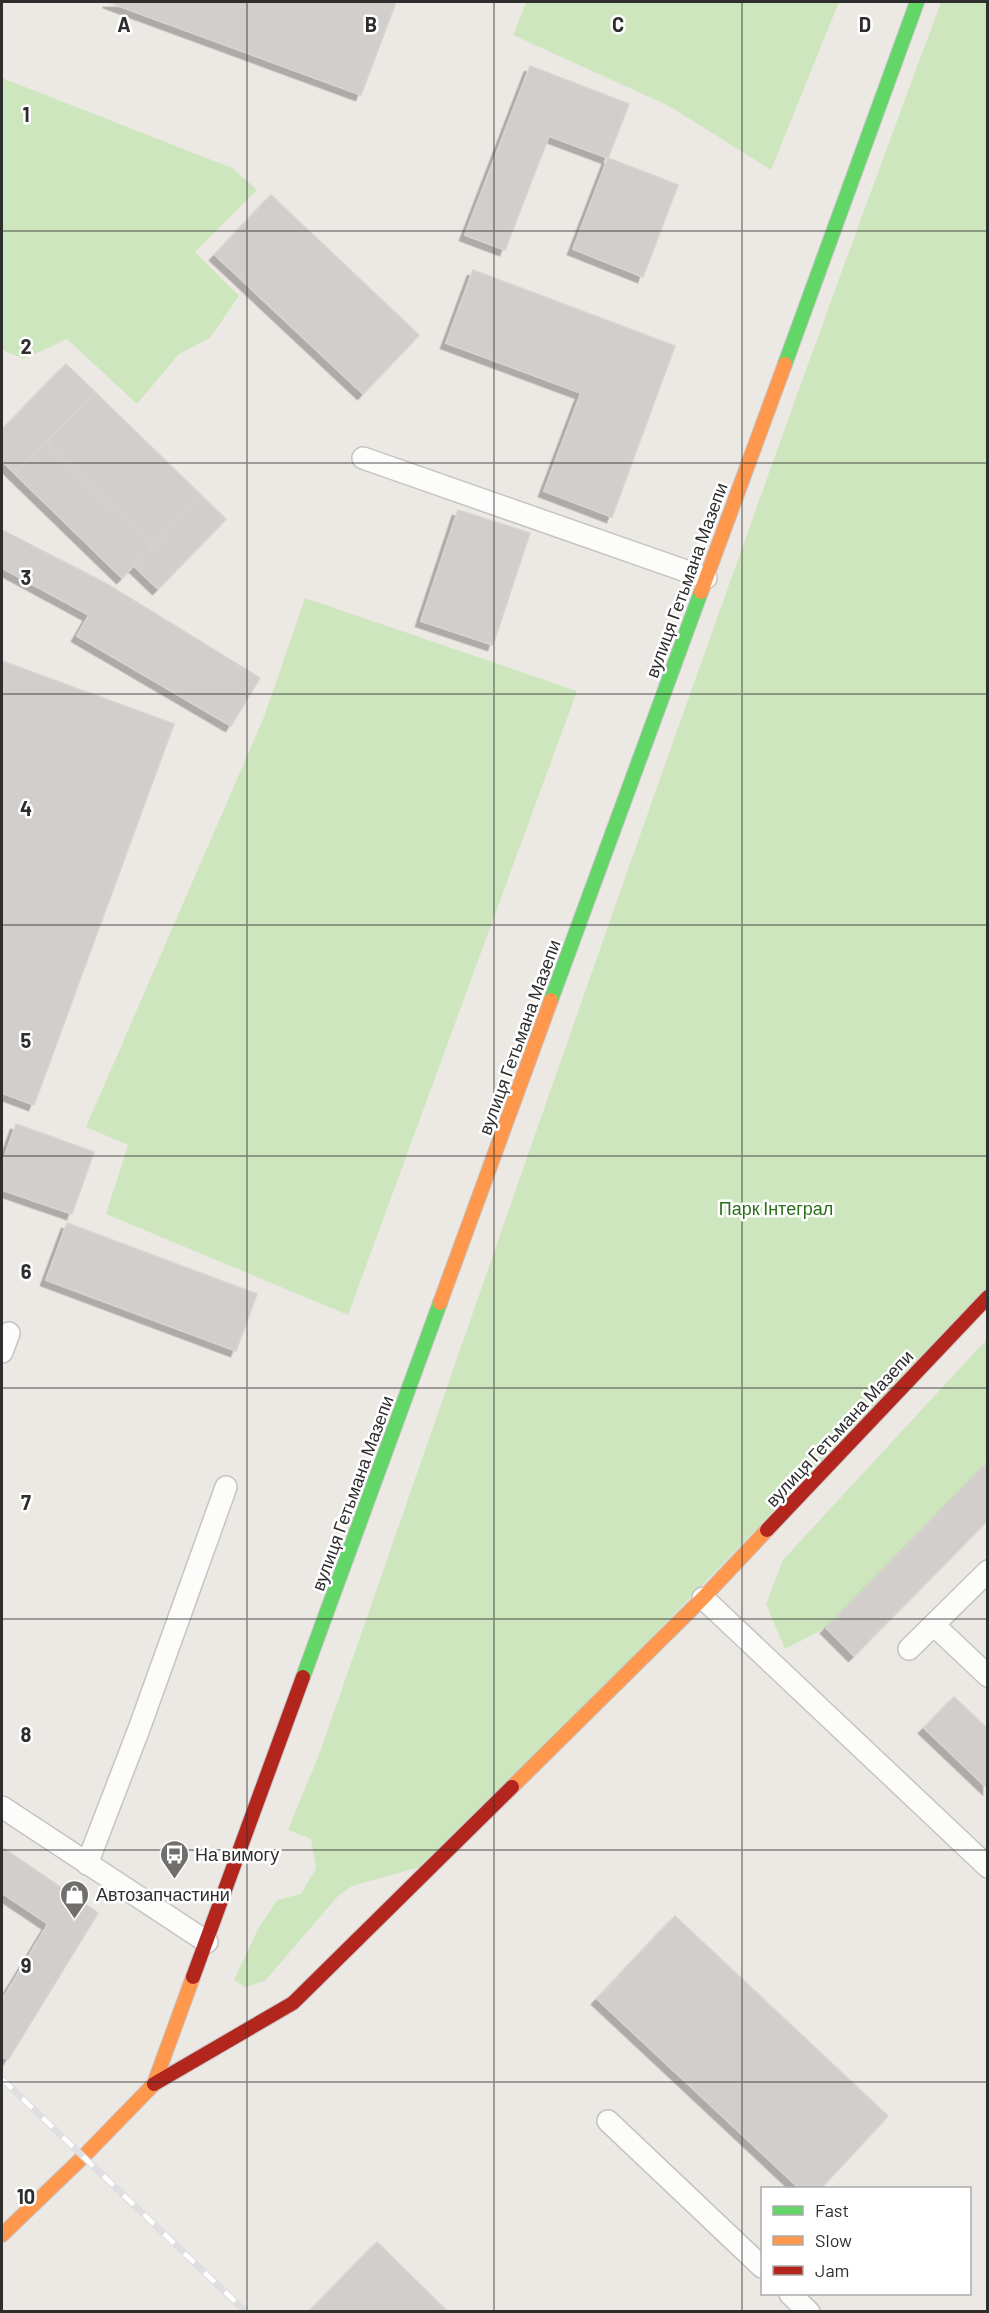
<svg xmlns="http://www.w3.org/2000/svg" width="989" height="2313" viewBox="0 0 989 2313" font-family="Barlow,sans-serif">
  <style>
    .green { fill: #cee6be }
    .building { fill: #d1cecb; stroke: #d7d4d0; stroke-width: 1.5; filter: url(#shadow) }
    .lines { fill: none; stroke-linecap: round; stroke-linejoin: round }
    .lane-casing { stroke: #c5c4c5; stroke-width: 24 }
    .fast-casing { stroke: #c5c4c5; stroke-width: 16 }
    .slow-casing { stroke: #c5c4c5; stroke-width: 16 }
    .jam-casing { stroke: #c5c4c5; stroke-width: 16 }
    .lane { stroke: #fcfcfb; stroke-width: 21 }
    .fast { stroke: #63d668; stroke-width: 14 }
    .slow { stroke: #ff974d; stroke-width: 14 }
    .jam { stroke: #b3261e; stroke-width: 14 }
    .rail-casing { stroke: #dfdfe1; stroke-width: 7 }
    .rail { stroke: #fff; stroke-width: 4.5; stroke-dasharray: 14; stroke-linecap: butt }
    .grid { fill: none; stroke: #2e2e2e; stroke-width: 1.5; stroke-opacity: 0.55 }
    .labels { text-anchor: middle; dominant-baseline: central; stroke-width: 5; stroke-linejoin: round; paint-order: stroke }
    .street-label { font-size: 18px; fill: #2e2e2e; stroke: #fff }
    .park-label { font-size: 18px; fill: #2c6e1b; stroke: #fff }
    .poi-label { font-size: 18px; fill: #2e2e2e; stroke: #fff; text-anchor: start }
    .grid-label { font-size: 20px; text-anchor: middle; font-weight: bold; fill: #2e2e2e; stroke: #fff; stroke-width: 5; stroke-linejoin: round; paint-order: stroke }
  </style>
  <defs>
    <filter id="shadow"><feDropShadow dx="-5.5" dy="5.5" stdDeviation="0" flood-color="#0004"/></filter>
  </defs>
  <rect width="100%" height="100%" fill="#ece8e4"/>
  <g class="green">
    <path d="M526,2H839L771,170L669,106L513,35Z"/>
    <path d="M941,2H987V1290L434,1863L352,1886L338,1896L265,1981L245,1987L234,1980L257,1931L277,1900L301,1894L316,1868L311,1839L288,1830L320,1752C524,1167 725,582 941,2Z"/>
    <path d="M2,78L232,168L257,190L195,252L239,296L210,338L179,354L137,404L67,339L24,359L2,350Z"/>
    <path d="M305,598L577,691L348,1315L106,1214L128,1145L86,1127L264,717Z"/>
    <path d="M987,1339V1462L826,1628L785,1649L766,1604L783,1560Z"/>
  </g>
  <g class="building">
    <path d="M108,2H396L361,95Z"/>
    <path d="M530,66L629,104L608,158L549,136L505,250L465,235Z"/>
    <path d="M608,158L678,185L643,277L573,249Z"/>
    <path d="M271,195L419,335L363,394L215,255Z"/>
    <path d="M473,270L675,346L612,517L544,491L581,393L446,343Z"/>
    <path d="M66,364L95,392L15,474L2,461V430Z"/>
    <path d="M95,392L202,496L153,547L46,443Z"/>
    <path d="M46,443L153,547L122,578L15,474Z"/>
    <path d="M202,496L226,519L158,589L134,566Z"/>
    <path d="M458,510L530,533L493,645L421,621Z"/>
    <path d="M2,530L107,584L260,678L231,726L77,636L89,615L2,568Z"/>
    <path d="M2,661L174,724L34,1105L2,1093Z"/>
    <path d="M16,1124L94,1152L72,1214L2,1190V1164Z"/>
    <path d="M67,1223L257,1294L236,1351L46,1280Z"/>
    <path d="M988,1462V1520L854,1656L826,1628Z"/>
    <path d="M954,1697L988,1729V1789L924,1728Z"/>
    <path d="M2,1847L98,1913L8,2060L2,2056V2000L48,1924L2,1893Z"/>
    <path d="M675,1916L888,2116L821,2188H799L597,1999Z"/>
    <path d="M377,2242L448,2312H309Z"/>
  </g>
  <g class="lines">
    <defs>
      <g id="lane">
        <path d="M363,458L706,578"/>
        <path d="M2,1352L9,1333"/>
        <path d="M703,1598L988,1867"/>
        <path d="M934,1625L988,1676"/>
        <path d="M909,1649L988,1571"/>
        <path d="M2,1807L207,1942"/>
        <path d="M87,1864L139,1729L226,1487"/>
        <path d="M608,2121L762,2267"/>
        <path d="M790,2294L809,2312"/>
      </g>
      <g id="fast">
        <path d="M785,364L917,2"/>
        <path d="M551,1000L701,592"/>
        <path d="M303,1677L440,1303"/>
      </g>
      <g id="slow">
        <path d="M701,592L785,364"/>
        <path d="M440,1303L551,1000"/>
        <path d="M512,1787L703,1598L767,1530"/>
        <path d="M2,2235L83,2157L154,2084L193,1977"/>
      </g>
      <g id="jam">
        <path d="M767,1530L988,1297"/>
        <path d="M193,1977L303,1677"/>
        <path d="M154,2084L293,2003L512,1787"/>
      </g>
    </defs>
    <use href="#lane" class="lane-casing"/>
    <use href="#fast" class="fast-casing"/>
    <use href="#slow" class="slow-casing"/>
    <use href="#jam" class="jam-casing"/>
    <use href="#lane" class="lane"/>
    <use href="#fast" class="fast"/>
    <use href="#slow" class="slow"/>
    <use href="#jam" class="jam"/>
    <defs>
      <path id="rail" d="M2,2079L246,2312"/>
    </defs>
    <use href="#rail" class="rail-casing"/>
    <use href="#rail" class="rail"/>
  </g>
  <path class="grid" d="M247,2V2312M494,2V2312M742,2V2312M2,231H988M2,463H988M2,694H988M2,925H988M2,1156H988M2,1388H988M2,1619H988M2,1850H988M2,2082H988"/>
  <defs>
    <symbol id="bus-pin" viewBox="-11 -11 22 30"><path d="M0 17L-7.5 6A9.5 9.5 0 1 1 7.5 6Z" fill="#706f6e" stroke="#fff"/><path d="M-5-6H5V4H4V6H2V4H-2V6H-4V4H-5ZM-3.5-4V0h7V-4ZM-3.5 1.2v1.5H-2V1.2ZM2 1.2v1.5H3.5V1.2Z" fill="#fff"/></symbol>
    <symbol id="shop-pin" viewBox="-11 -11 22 30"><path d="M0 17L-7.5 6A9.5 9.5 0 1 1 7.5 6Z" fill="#706f6e" stroke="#fff"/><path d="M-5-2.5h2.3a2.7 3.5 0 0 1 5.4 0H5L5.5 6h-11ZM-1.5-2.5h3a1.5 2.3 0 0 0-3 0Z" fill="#fff"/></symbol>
  </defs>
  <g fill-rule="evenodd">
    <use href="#bus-pin" x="158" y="1838" width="33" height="45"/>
    <use href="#shop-pin" x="58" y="1878" width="33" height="45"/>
  </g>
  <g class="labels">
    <g class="street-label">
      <text transform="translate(686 580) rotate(-70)">вулиця Гетьмана Мазепи</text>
      <text transform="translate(519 1037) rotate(-70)">вулиця Гетьмана Мазепи</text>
      <text transform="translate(839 1428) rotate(-47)">вулиця Гетьмана Мазепи</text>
      <text transform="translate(352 1493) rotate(-70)">вулиця Гетьмана Мазепи</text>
    </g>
    <g class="park-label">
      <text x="776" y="1208">Парк Інтеграл</text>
    </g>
    <g class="poi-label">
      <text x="195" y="1854">На вимогу</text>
      <text x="96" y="1894">Автозапчастини</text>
    </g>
  </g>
  <g class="grid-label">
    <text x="124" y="32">A</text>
    <text x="371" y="32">B</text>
    <text x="618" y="32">C</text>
    <text x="865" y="32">D</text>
    <text x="26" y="122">1</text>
    <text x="26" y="354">2</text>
    <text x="26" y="585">3</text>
    <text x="26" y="816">4</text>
    <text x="26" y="1048">5</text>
    <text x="26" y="1279">6</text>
    <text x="26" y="1510">7</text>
    <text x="26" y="1742">8</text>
    <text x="26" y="1973">9</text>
    <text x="26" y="2204">10</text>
  </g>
  <rect width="989" height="2313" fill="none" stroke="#2e2e2e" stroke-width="6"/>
  <rect x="761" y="2187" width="210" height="108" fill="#ffffff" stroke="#ababab" stroke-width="1.5"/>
  <rect x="773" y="2206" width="30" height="9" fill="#63d668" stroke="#ababab" stroke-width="1.5"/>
  <text x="815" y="2217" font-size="18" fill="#2e2e2e">Fast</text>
  <rect x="773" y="2236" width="30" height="9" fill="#ff974d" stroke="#ababab" stroke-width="1.5"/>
  <text x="815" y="2247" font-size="18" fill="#2e2e2e">Slow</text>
  <rect x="773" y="2266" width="30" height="9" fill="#b3261e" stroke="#ababab" stroke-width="1.5"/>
  <text x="815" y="2277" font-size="18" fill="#2e2e2e">Jam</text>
</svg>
